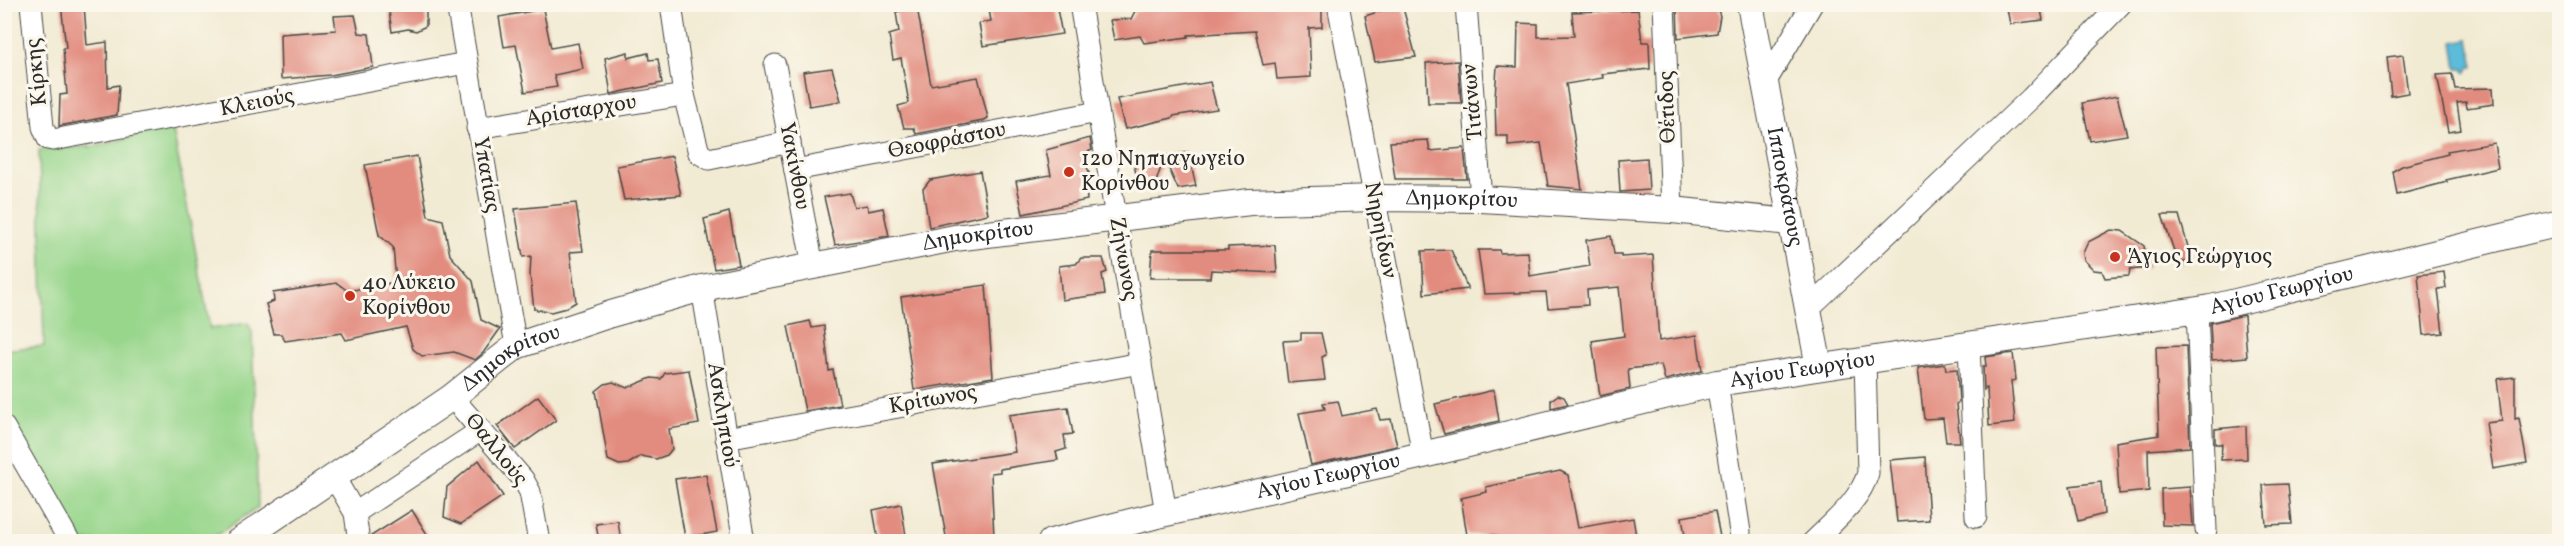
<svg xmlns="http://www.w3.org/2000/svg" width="2564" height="546" viewBox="0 0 2564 546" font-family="Vollkorn,serif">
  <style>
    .green { fill: #97d68b; stroke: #61805b; stroke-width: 1.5 }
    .water { fill: #5bbcd9; stroke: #437482; stroke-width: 1.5 }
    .building { fill: #e28c7f }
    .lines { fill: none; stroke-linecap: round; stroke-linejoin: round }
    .minor-casing { stroke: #494844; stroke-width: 23 }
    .tertiary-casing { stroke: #494844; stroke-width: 28 }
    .minor { stroke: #fff; stroke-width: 21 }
    .tertiary { stroke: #fff; stroke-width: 26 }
    .poi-dot { fill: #c8321e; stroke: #fbf7ec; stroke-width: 2 }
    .labels { text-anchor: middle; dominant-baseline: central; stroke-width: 6; stroke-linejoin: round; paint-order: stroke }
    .street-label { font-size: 22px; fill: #2b2b2b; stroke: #fbf7ec }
    .poi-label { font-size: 22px; fill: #2b2b2b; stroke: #fbf7ec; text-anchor: start }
  </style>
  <rect width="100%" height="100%" fill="#fbf7ec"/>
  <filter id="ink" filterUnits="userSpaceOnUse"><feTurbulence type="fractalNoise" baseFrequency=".0167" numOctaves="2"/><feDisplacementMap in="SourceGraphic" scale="12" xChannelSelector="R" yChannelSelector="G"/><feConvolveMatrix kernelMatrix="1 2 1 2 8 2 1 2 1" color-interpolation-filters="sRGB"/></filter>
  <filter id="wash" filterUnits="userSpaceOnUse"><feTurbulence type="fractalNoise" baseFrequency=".008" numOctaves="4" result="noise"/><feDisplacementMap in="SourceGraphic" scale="24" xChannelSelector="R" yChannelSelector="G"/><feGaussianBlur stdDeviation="1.35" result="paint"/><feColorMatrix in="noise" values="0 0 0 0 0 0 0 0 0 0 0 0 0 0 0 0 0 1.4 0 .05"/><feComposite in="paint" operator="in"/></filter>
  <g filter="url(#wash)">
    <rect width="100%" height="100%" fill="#f2ebd4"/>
    <path class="green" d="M172,125L210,329L248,323L252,332L258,507L208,541H81L5,413L4,350L44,346L39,150L99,146Z"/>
    <path class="water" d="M2469,39L2474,67H2470L2466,73L2463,69H2457L2453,42Z"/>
    <g id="blocks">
      <g class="building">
        <path d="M61,4H84L87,45L107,42L108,87L119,85L117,115L59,126L60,95L67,94L63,48H66Z"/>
        <path d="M388,4H426V26L416,31L408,29L392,32Z"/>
        <path d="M988,4H1056L1062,34L983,46L979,23L991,21Z"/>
        <path d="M1190,4H1322V27L1309,28L1311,77L1277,79L1275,63L1263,65L1255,31L1188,35V37L1144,43L1140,36L1114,40L1110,20L1131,19L1135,11Z"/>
        <path d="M1402,4L1416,57L1375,62L1365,16Z"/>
        <path d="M1677,4H1716L1720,16L1717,33L1678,38Z"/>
        <path d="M2006,4H2040L2043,20L2010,24Z"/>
        <path d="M917,7L931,85L978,77L988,118L983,121L916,134L914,128H904L898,106L909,103L901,58L893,60L889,35L899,32L896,12Z"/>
        <path d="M543,9L551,48L578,43L583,69L554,75L557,87L525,92L516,45L504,47L499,17Z"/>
        <path d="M1638,10L1642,42H1649L1650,69L1602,74L1603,78L1566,84L1582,189L1548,186L1541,143L1508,146V136H1496L1495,98L1497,66L1517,67L1518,23L1538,24V37L1574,36L1572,12Z"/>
        <path d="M355,15L359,33L369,34L373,67L331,75L281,79L280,34L336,30L334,16Z"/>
        <path d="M628,52V58L648,53L649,60L658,59L662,83L611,94L605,58Z"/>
        <path d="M2403,55L2408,93L2391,96L2387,57Z"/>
        <path d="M1458,61L1461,103H1428L1426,63Z"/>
        <path d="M832,68L841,101L809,106L803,72Z"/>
        <path d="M2452,74L2455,89L2493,88L2494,104L2467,108L2466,102L2457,103L2461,130L2448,132L2437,75Z"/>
        <path d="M1210,82L1217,109L1173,116L1172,118L1125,129L1117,99Z"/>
        <path d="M2117,96L2127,135L2090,141L2082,103Z"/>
        <path d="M1090,138L1092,150L1083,154L1090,176L1086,188L1087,200L1023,214L1016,181L1051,175L1046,150Z"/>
        <path d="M1428,140L1430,151L1464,148L1467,179H1395L1390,142Z"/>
        <path d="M2494,143L2498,168L2446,180L2447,182L2397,195L2393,171L2402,166L2448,154L2447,151Z"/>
        <path d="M1188,152L1196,186L1178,189L1164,158L1154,188L1140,190L1133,161Z"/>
        <path d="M417,156L428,216L443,220L450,255L473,281L481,320L500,329L483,353L475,360L454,352L422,356L413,349L406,327L346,340L342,333L285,341L281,334H274L266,304L274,301L273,293L337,283L348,291L396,282L393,247L379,235L365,165Z"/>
        <path d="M672,156L681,195L624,200L617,166Z"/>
        <path d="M1647,158L1649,190L1620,192L1618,160Z"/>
        <path d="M980,171L988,214L929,227L923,189L930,180Z"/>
        <path d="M850,193L854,207L867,205L868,211L883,208L889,236L835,245L824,197Z"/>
        <path d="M576,203L583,251L570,252L576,302L566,308L551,312L534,309L530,275L531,256L523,257L515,209Z"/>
        <path d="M729,212L739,265L714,269L704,219Z"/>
        <path d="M2162,215H2179L2192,261L2178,263Z"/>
        <path d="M2111,230L2122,231L2144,246L2148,268L2130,270L2129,276L2105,278L2102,271L2094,270L2084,260L2083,253L2088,242Z"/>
        <path d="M1611,236L1614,254H1621V257L1653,255L1659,341L1697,335L1702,371L1665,380L1661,365L1628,369L1630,389L1600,396L1592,341L1624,336L1619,287L1587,290L1588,305L1548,308L1546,292L1484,294L1478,250H1499L1500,253L1528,252L1530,276L1590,266L1586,240Z"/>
        <path d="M1275,245L1277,273L1211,270L1210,278H1150L1152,250H1228V247Z"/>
        <path d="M1451,250L1468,289L1424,294L1422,251Z"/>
        <path d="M1081,258H1103L1107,272L1102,274L1105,294L1062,300L1059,266L1076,264Z"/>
        <path d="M2444,272L2446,288L2438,289L2443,333L2424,335L2418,275Z"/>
        <path d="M986,285L993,377L914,390L901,297Z"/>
        <path d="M2244,315L2247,357L2212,360L2210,323Z"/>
        <path d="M810,321L812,328L824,326L829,371L833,370L840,405L805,411L788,326Z"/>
        <path d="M1301,333H1321L1326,355L1322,357L1325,380L1288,383L1283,341L1301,340Z"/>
        <path d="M2186,346L2190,447L2148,450L2149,491L2119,494L2116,442L2159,435L2156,347Z"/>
        <path d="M2013,353L2016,380L2011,381L2015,423L1989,426L1987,388L1984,390L1983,366H1986L1985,357Z"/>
        <path d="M1945,364L1946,370L1957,369L1959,402L1956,404L1960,442H1946L1943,418L1924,419L1918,368Z"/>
        <path d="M689,370L699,424L669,429L672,449L667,455L656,459L641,456L628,464L619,465L608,460L596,391L605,384L613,382L627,388L651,378L661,379L665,373Z"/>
        <path d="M2515,377V419L2519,418L2527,463L2493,469L2486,423L2502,421L2497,379Z"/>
        <path d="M1494,390L1499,421L1444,434L1435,404Z"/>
        <path d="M1558,395L1564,397L1568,404L1551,408V400Z"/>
        <path d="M538,396L556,420L515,449L497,426Z"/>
        <path d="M1338,401L1342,416L1377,409L1380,420L1391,419L1397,446L1311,465L1299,413L1325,409L1323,403Z"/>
        <path d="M1068,407L1073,434L1064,435L1066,449L1056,452L1058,460L1000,469V472L991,473L994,538L947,542L933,464L1015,452L1009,415Z"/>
        <path d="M2246,426L2247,459L2221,460L2222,444H2215V429Z"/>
        <path d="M1925,457L1929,520L1897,522L1890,460Z"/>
        <path d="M479,460L503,496L461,524L444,517L447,487Z"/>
        <path d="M1560,471L1568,475L1578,528L1633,518L1637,542H1498L1496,535H1467L1461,498L1487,492L1486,487Z"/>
        <path d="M706,475L717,532L685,538L675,479Z"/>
        <path d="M2101,482L2104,514L2078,521L2070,486Z"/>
        <path d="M2288,484L2292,524L2266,525L2263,485Z"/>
        <path d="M2190,487L2193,526L2162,525L2161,489Z"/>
        <path d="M901,504L906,536L878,538L873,510Z"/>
        <path d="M412,510L432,542H372L371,536Z"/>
        <path d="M1715,511L1721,542H1686L1682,517Z"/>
        <path d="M618,521L621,542H599L596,524Z"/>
      </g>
    </g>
  </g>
  <g filter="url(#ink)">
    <use href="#blocks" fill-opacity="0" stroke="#494844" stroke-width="1.5"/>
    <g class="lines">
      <defs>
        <g id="minor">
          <path d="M31,4L43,127L48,139L53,140L466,63"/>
          <path d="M457,4L516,346"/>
          <path d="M671,4L684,95L699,153L709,159L790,142"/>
          <path d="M1080,4L1166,513"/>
          <path d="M1338,4L1423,455"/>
          <path d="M1466,4L1481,199"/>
          <path d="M1664,4L1672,210"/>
          <path d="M775,65L813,266"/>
          <path d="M1765,83L1812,4"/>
          <path d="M477,128L684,95"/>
          <path d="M795,170L1098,112"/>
          <path d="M702,288L744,542"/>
          <path d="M1809,308L2031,98L2121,4"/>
          <path d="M2197,310L2206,530"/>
          <path d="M1969,344L1976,517"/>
          <path d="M1717,383L1740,532"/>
          <path d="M452,397L523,479L530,492L539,542"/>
          <path d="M4,427L70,542"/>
          <path d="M726,438L1141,363"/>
          <path d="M334,477L355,513L359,542"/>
          <path d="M355,513L481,430"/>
          <path d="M1813,542C1833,522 1860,501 1868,473L1865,360"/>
        </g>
        <g id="tertiary">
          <path id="s1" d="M1750,4L1819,367"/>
          <path id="s2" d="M238,542L452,397L516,346L611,314L702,288L955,238L1250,202L1374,198L1481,199L1672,210L1790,222"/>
          <path id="s3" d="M1051,542L1166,513L1423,455L1717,383L2211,308L2560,223"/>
        </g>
      </defs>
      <use href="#minor" class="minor-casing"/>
      <use href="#tertiary" class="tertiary-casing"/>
      <use href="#minor" class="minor"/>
      <use href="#tertiary" class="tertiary"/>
    </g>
  </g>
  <g class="poi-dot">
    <circle cx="1069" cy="172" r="6"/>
    <circle cx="2115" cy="257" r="6"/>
    <circle cx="350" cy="296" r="6"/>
  </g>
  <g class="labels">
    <g class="street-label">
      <text transform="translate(37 72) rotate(-96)">Κίρκης</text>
      <text transform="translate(1473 102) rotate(-95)">Τιτάνων</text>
      <text transform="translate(257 103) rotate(-11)">Κλειούς</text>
      <text transform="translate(1668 107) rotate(-92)">Θέτιδος</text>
      <text transform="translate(581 111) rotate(-9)">Αρίσταρχου</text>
      <text transform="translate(947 141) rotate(-11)">Θεοφράστου</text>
      <text transform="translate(794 166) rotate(79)">Υακίνθου</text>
      <text transform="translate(486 175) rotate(80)">Υπατίας</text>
      <text stroke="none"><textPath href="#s1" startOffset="186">Ιπποκράτους</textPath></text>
      <text stroke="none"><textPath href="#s2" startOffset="1302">Δημοκρίτου</textPath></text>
      <text transform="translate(1380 230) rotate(79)">Νηρηίδων</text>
      <text stroke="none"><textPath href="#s2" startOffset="816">Δημοκρίτου</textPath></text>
      <text transform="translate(1123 259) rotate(80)">Ζήνωνος</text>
      <text stroke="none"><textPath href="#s3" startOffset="1257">Αγίου Γεωργίου</textPath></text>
      <text stroke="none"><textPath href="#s2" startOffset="330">Δημοκρίτου</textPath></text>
      <text stroke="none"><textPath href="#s3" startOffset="771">Αγίου Γεωργίου</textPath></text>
      <text transform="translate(933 400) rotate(-10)">Κρίτωνος</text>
      <text transform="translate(722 415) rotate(81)">Ασκληπιού</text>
      <text transform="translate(496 450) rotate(51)">Θαλλούς</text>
      <text stroke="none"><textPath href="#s3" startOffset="285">Αγίου Γεωργίου</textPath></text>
    </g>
    <g class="poi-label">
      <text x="1081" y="159">12ο Νηπιαγωγείο<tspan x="1081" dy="25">Κορίνθου</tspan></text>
      <text x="2127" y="257">Άγιος Γεώργιος</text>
      <text x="362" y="283">4ο Λύκειο<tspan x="362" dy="25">Κορίνθου</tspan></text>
    </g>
  </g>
  <rect width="2564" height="546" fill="none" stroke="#fbf7ec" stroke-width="24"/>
</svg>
